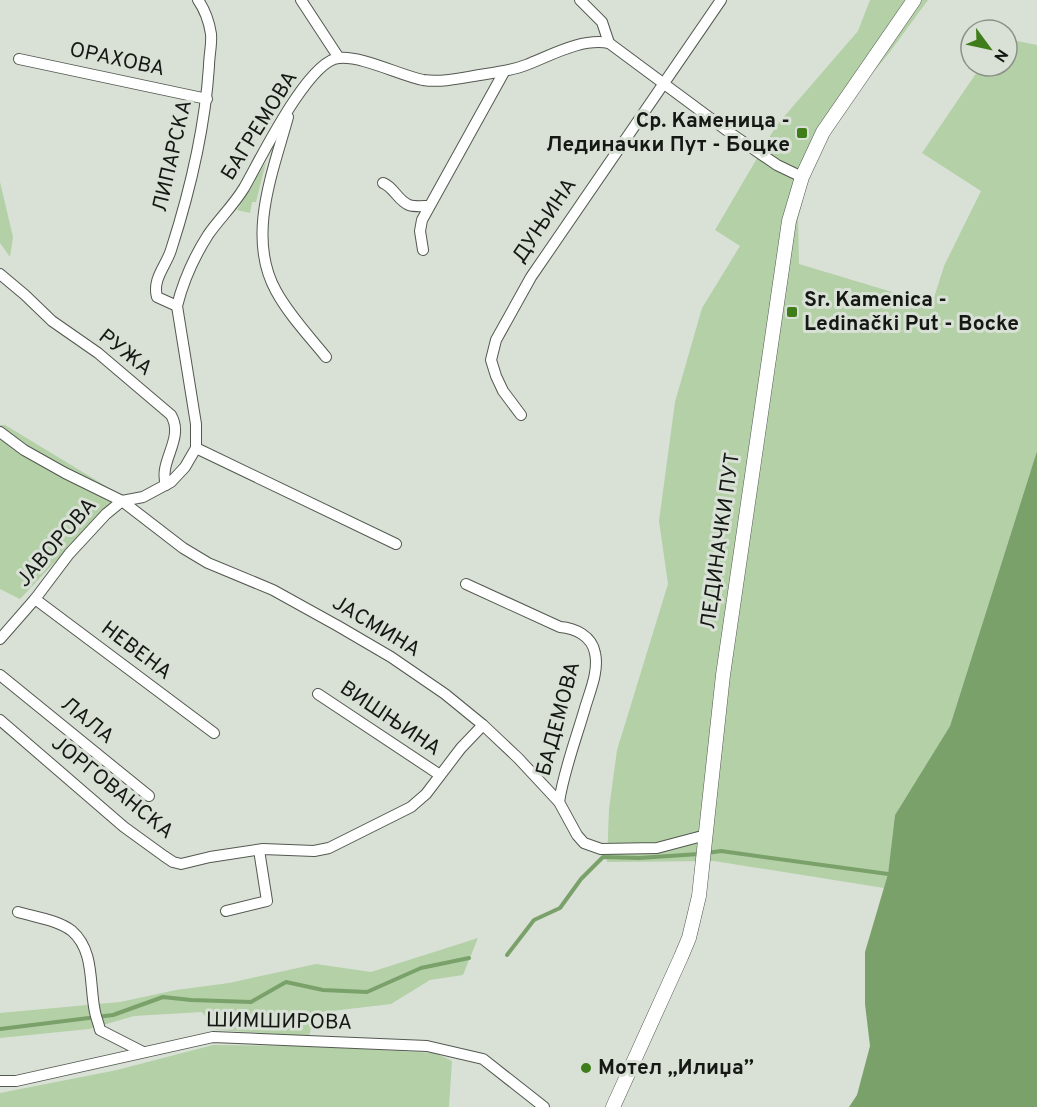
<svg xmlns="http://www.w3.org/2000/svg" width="1037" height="1107" viewBox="0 0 1037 1107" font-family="Overpass,sans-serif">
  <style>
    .green { fill: #b3d0a7 }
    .water { fill: #7ba16b }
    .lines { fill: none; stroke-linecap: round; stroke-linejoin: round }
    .stream { stroke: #7ba16b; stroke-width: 4 }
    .minor-casing { stroke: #535950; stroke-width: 12 }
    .major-casing { stroke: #535950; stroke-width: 15 }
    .minor { stroke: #fff; stroke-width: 10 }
    .major { stroke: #fff; stroke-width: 14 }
    .poi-dot { fill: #3f7d1b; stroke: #d9e1d6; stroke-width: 2 }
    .labels { text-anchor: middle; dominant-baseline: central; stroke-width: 6; stroke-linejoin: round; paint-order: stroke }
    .street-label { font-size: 21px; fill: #151814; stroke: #d9e1d6 }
    .poi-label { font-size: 21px; font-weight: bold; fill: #151814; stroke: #d9e1d6; text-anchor: start }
  </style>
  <rect width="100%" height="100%" fill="#d9e1d6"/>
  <g class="green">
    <path d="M870,0H928L889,53L839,114L813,159L798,219L799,264L932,304L944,266L981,191L922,153L981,66H1007V39L1037,45V451L950,726L895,815L888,874L884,888L714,861L607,862L609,809L617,750L668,584L659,521L675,402L702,308L740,246L715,230L776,126L858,31Z"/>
    <path d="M266,162L256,202H252L250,213L237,210Z"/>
    <path d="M0,182L13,237L10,257L0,243Z"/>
    <path d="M0,425H5L119,494L20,599L0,589Z"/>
    <path d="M478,938L463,975L430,980L391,1004L315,1013L309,1036L216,1030L202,1012L134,1016L89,1029L0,1038V1013L120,1002L176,990L229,983L316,964L371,972Z"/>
    <path d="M213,1045L306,1046L435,1053L452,1061L449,1107H0V1093L117,1070Z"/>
  </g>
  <path class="water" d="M1037,451V1107H849L857,1095L870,1046L865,1004V952L888,874L895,815L950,726Z"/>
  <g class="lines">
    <g class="stream">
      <path d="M707,853L721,851L888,874"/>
      <path d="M507,955L534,920L560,908L581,879L603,857L639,858L699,854"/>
      <path d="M0,1029L113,1015L163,997L191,1000L251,1002L286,982L323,990L367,992L421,968L469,958"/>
    </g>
    <defs>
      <g id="minor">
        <path d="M301,0L339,58"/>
        <path d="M580,0L602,22L609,43"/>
        <path d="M19,59L207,99"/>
        <path d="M288,117C273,172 246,237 276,291C289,315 309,336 326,357"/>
        <path d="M383,183C394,187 398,201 409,205C415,207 423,206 429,206"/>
        <path d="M423,250L420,231L422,220L504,72"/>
        <path d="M0,274L25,295L52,321L98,353L171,415C185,439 158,461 166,485"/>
        <path d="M177,306L157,297C152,279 166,266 171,250C190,191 205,128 209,66C209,56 212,44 211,34C209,21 205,10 198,0"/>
        <path d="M521,415L503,391L496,376L491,360L496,340L531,277L721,0"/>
        <path d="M0,432L24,450L65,473L122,501L183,548L208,563L273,590L338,626L391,657L445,694L483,725L518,758L559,802L577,835L584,843L601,849L657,848L706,835"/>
        <path d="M196,448L396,544"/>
        <path d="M466,584L560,627C575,628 592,636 595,653C599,671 590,691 585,708C576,739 564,770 559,802"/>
        <path d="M35,599L214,733"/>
        <path d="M0,639L35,599L69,554L106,514L122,501L143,497L171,482L185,467L196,448V424L177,306C183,282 194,257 208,235C219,219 233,206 244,188C259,162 308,60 339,58C363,56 399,75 423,80C444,83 465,77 486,74C500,72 513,70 526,65C552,55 581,38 609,43L733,135L777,165L802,177"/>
        <path d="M0,675L149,796"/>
        <path d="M318,694L440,775"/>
        <path d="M0,720L124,827L164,856L173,862L181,864L210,857L263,849L314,851L329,848L411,807L426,794L461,748L483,725"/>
        <path d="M226,911L267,901L259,850"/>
        <path d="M18,912C35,917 58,920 72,931C95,951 89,985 95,1012C96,1018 99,1024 100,1030L143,1052"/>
        <path d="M0,1081H16L213,1037L427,1046L483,1059L544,1107"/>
      </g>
      <path id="major" d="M613,1107L681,957L689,938L699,896L723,675L789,221L802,177L823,132L914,0"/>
    </defs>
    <use href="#minor" class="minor-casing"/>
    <use href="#major" class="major-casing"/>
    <use href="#minor" class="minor"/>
    <use href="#major" class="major"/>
  </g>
  <g class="poi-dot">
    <rect x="796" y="127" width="12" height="12" rx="3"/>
    <rect x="786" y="306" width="12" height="12" rx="3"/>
    <circle cx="586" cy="1068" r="6"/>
  </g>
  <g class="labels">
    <g class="street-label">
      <text transform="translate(117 60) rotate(12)">ОРАХОВА</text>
      <text transform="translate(260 126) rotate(-58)">БАГРЕМОВА</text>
      <text transform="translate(173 156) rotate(-77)">ЛИПАРСКА</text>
      <text transform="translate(545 221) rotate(-56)">ДУЊИНА</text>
      <text transform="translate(125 353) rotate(38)">РУЖА</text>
      <text transform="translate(721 541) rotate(-82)">ЛЕДИНАЧКИ ПУТ</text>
      <text transform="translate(57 543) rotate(-49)">ЈАВОРОВА</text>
      <text transform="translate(376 627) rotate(31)">ЈАСМИНА</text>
      <text transform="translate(136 651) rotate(37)">НЕВЕНА</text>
      <text transform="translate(390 719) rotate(34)">ВИШЊИНА</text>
      <text transform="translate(559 719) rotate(-75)">БАДЕМОВА</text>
      <text transform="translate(87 721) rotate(39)">ЛАЛА</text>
      <text transform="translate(112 788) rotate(39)">ЈОРГОВАНСКА</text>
      <text transform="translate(279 1022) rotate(1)">ШИМШИРОВА</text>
    </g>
    <g class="poi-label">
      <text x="790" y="121" text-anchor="end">Ср. Каменица -<tspan x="790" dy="24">Лединачки Пут - Боцке</tspan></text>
      <text x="804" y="300">Sr. Kamenica -<tspan x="804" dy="24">Ledinački Put - Bocke</tspan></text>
      <text x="598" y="1068">Мотел „Илиџа”</text>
    </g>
  </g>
  <g transform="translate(989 48) rotate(123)"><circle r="28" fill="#d9e1d6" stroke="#8b9188" stroke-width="1.5"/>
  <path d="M0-4.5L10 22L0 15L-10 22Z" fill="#3f7d1b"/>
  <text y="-9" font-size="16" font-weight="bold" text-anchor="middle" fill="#151814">N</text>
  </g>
</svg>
